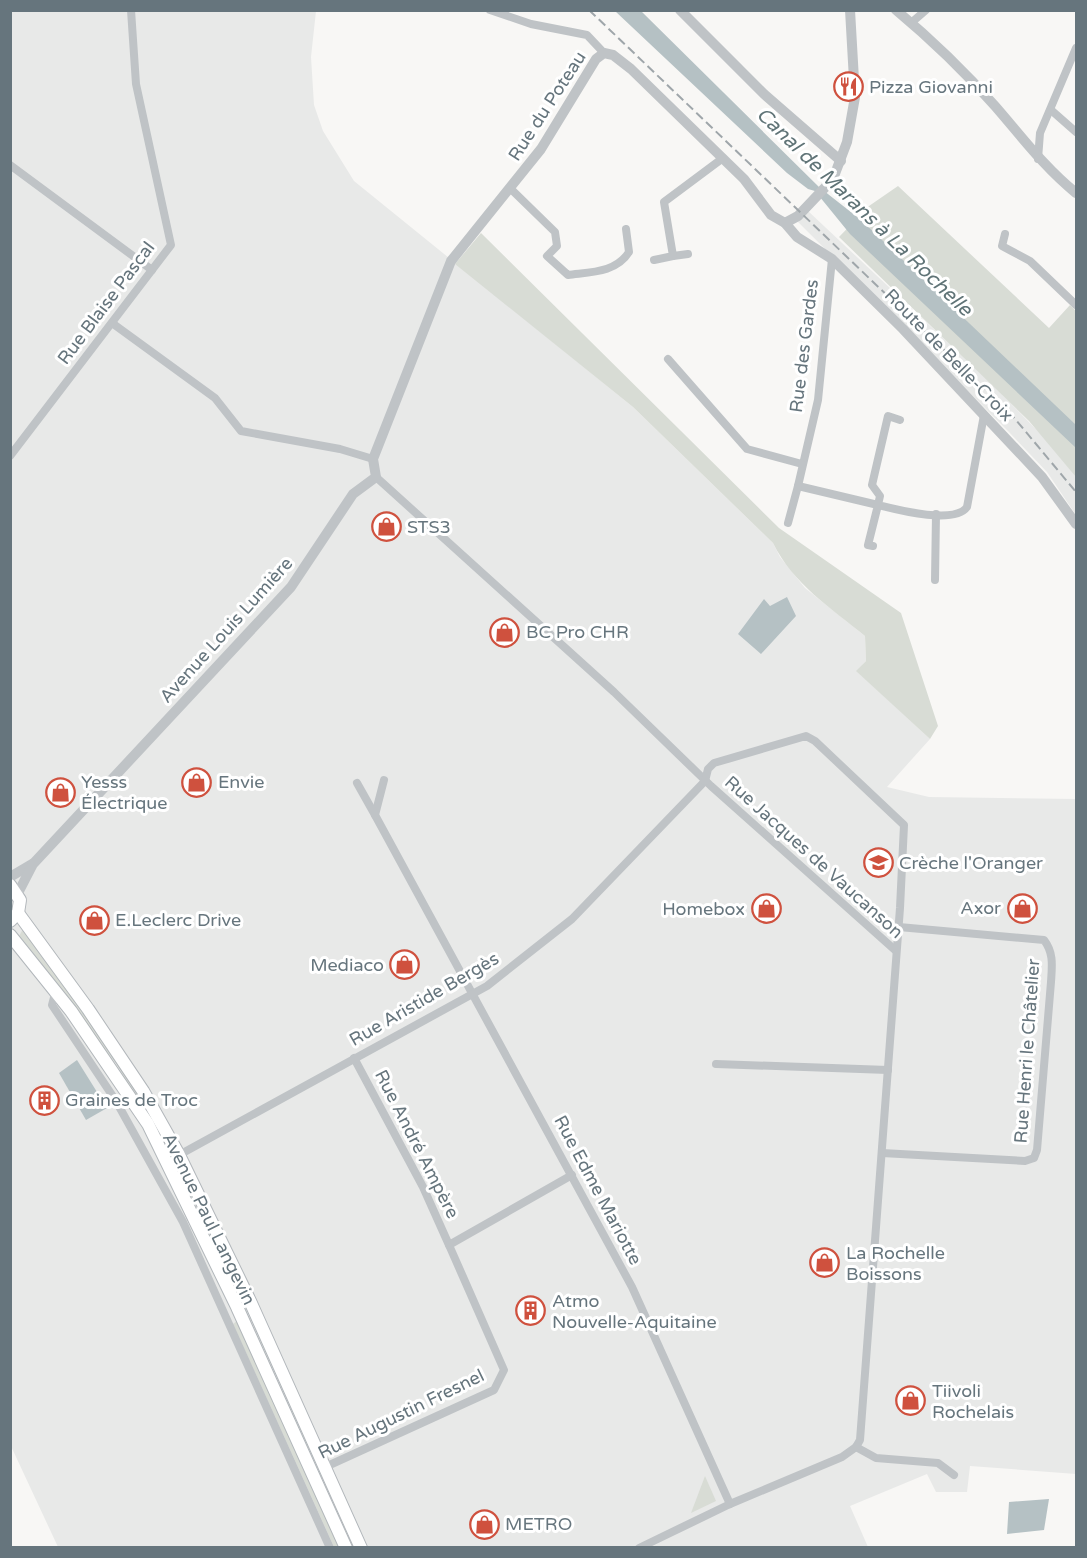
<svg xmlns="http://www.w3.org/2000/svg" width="1087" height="1558" viewBox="0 0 1087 1558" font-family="'Varela Round',sans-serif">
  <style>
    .built { fill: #e8e9e8 }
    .green { fill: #d8dcd5 }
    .water { fill: #b5c1c4 }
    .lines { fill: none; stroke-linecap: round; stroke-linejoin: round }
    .secondary-casing { stroke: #b2b7bb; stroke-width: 14 }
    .minor { stroke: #bfc3c6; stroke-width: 8 }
    .tertiary { stroke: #bfc3c6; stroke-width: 10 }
    .secondary { stroke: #fff; stroke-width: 12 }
    .rail { stroke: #9fa6aa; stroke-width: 2; stroke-dasharray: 9 4.5; stroke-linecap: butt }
    .labels { text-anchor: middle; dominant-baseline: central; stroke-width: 6; stroke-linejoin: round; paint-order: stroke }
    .poi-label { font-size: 18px; fill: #66757d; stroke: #fff; text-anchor: start }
    .street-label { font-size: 18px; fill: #66757d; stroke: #fff }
    .water-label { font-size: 20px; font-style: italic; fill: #607477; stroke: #fff }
  </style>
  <rect width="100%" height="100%" fill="#f8f7f5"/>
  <g class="built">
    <path d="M10,11H316L311,57L314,105L323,131L354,181L633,407L773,543L780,557L805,588L865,636L866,661L857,671L930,739L887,787L929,797L1076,799V1474L970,1466L967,1492H936L927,1474L850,1506L868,1547H58L10,1444Z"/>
    <path d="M808,211L991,383L1060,454L1076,477V515L1047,472L1008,431L798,222Z"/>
  </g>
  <g class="green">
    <path d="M898,186L1049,328L1070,305L1076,311V477L1029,421L839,237L869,206Z"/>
    <path d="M481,233L779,528L901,613L938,726L930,739L856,671L866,661L865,636C831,608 793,584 773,543L633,407L455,264Z"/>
    <path d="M23,929C42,957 66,982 85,1009C116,1054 144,1099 169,1147L167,1149L117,1065L19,936Z"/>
    <path d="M238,1320L341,1547H334L233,1324Z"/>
    <path d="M705,1476L716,1501L691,1513Z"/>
  </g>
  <g class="water">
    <path d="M615,11H641L819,187L861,220L1076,425V448L850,234L815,191L808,189L787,173Z"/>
    <path d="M787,597L796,616L761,654L738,634L764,599L770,606Z"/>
    <path d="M77,1060L107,1108L86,1120L59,1073Z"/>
    <path d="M1049,1499L1044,1530L1007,1534L1009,1502Z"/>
  </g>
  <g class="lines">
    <defs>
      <g id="secondary">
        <path d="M10,885L20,900L18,913L10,921"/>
        <path d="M18,913L88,1009L143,1091L179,1155L250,1301L361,1548"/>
        <path d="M10,935L71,1011L148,1124L237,1307L346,1548"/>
      </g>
    </defs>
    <use href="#secondary" class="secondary-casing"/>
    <g class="minor">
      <path d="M490,10L531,24L587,35L604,53"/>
      <path d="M911,23L926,10"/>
      <path d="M1051,110L1076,132"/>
      <path d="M1038,159L1040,133L1076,48"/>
      <path d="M10,165L152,270"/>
      <path d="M510,188L555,232L557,246L547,256L568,275C590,272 616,273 629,252L626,229"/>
      <path d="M1005,234L1002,246L1030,261L1076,305"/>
      <path d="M673,256L688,254"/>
      <path d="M832,259L818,400L798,486L878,505L868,545L873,546"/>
      <path d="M654,260L673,256L664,202L723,158"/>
      <path d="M112,323L215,398L241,431L340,449L373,459"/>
      <path d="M668,359L747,449L802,464"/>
      <path d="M900,420L888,416L872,485L880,496L878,505C898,510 954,525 967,507L984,415"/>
      <path d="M10,456L171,245L136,84L131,10"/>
      <path d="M376,477L614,692L711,786L895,950"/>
      <path d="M788,523L798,486"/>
      <path d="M935,580L936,514"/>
      <path d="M384,780L375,815L632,1287L730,1504"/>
      <path d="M357,783L375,815"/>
      <path d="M56,990L52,1005L116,1101L183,1222L330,1548"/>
      <path d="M354,1058L423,1187L449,1245"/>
      <path d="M716,1064L888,1070"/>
      <path d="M882,1153L1025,1161L1034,1158L1037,1150L1051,982C1052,966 1054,953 1044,940L899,927"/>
      <path d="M179,1155L487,986L572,919L705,781"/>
      <path d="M856,1447L876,1458L938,1463L954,1475"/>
      <path d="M323,1468L494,1390L504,1370L449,1245L572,1175"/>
      <path d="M639,1548L730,1504L842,1457L856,1447L860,1440L900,908L904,825L815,741L806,736L714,763L708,769L705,781"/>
    </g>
    <g class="tertiary">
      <path d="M680,10L764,94L841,161"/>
      <path d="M896,10C932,40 965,72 995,106C1022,137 1044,167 1076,193"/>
      <path d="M785,223L798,216L833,179L847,142L855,97L850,10"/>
      <path d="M10,877L32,864"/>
      <path d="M18,893L33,864L291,587L353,494L376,477L373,459L451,261L541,149L596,59L604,53L613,55L631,69L744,179L771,215L785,223L797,237L832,259L903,329L1042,477L1076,524"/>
    </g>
    <use href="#secondary" class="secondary"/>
    <path class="rail" d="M589,10L1011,414L1076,492"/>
  </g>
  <defs>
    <symbol id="restaurant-ring" viewBox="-11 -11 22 22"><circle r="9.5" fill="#fff" stroke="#cf513e" stroke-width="1.5"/><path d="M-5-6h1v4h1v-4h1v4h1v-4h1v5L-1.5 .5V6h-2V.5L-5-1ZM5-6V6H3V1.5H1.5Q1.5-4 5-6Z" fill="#cf513e"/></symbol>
    <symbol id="shop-ring" viewBox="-11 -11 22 22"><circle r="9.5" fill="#fff" stroke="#cf513e" stroke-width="1.5"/><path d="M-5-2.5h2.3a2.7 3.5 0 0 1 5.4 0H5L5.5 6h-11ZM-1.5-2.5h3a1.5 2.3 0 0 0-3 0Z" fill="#cf513e"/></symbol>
    <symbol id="school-ring" viewBox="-11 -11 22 22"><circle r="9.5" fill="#fff" stroke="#cf513e" stroke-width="1.5"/><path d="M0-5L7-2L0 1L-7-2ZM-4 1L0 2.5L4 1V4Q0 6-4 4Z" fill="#cf513e"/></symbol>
    <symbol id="building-ring" viewBox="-11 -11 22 22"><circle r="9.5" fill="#fff" stroke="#cf513e" stroke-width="1.5"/><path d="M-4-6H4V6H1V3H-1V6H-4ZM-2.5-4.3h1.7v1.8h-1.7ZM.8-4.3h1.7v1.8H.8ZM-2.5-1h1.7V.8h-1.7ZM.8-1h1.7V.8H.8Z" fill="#cf513e"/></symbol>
  </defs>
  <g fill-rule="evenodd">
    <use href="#restaurant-ring" x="832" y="70" width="33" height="33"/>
    <use href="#shop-ring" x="370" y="510" width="33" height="33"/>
    <use href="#shop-ring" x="488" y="616" width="33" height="33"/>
    <use href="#shop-ring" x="180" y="766" width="33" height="33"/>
    <use href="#shop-ring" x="44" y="776" width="33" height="33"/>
    <use href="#school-ring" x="862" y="846" width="33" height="33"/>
    <use href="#shop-ring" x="1006" y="892" width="33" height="33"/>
    <use href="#shop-ring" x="750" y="892" width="33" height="33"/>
    <use href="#shop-ring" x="78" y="904" width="33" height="33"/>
    <use href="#shop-ring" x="388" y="948" width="33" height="33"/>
    <use href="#building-ring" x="28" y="1084" width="33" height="33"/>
    <use href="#shop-ring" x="808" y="1246" width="33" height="33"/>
    <use href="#building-ring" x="514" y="1294" width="33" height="33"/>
    <use href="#shop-ring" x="894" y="1384" width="33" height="33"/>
    <use href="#shop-ring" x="468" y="1508" width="33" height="33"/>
  </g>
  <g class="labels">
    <g class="poi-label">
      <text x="869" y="87">Pizza Giovanni</text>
      <text x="407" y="527">STS3</text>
      <text x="526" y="632">BC Pro CHR</text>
      <text x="81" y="782">Yesss<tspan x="81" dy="21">Électrique</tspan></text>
      <text x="218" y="782">Envie</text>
      <text x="899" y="863">Crèche l'Oranger</text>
      <text x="1001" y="908" text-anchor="end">Axor</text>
      <text x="745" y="909" text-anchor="end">Homebox</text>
      <text x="115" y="920">E.Leclerc Drive</text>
      <text x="384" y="965" text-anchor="end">Mediaco</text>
      <text x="65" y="1100">Graines de Troc</text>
      <text x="846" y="1253">La Rochelle<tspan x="846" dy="21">Boissons</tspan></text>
      <text x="552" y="1301">Atmo<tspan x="552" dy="21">Nouvelle-Aquitaine</tspan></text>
      <text x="932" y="1391">Tiivoli<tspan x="932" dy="21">Rochelais</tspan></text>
      <text x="505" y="1524">METRO</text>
    </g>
    <g class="street-label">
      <text transform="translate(547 106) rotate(-57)">Rue du Poteau</text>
      <text transform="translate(106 303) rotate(-53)">Rue Blaise Pascal</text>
      <text transform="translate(804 346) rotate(-83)">Rue des Gardes</text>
      <text transform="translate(949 355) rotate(46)">Route de Belle-Croix</text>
      <text transform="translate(226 630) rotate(-48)">Avenue Louis Lumière</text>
      <text transform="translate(814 857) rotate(42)">Rue Jacques de Vaucanson</text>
      <text transform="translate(424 999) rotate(-30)">Rue Aristide Bergès</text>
      <text transform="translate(1027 1051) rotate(-86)">Rue Henri le Châtelier</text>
      <text transform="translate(417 1144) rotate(63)">Rue André Ampère</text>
      <text transform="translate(598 1190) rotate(62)">Rue Edme Mariotte</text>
      <text transform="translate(209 1219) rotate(64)">Avenue Paul Langevin</text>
      <text transform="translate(401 1414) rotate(-26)">Rue Augustin Fresnel</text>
    </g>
    <g class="water-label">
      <text transform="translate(864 212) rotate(44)">Canal de Marans à La Rochelle</text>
    </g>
  </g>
  <rect width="1087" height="1558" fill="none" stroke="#66757d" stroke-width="24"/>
</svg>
